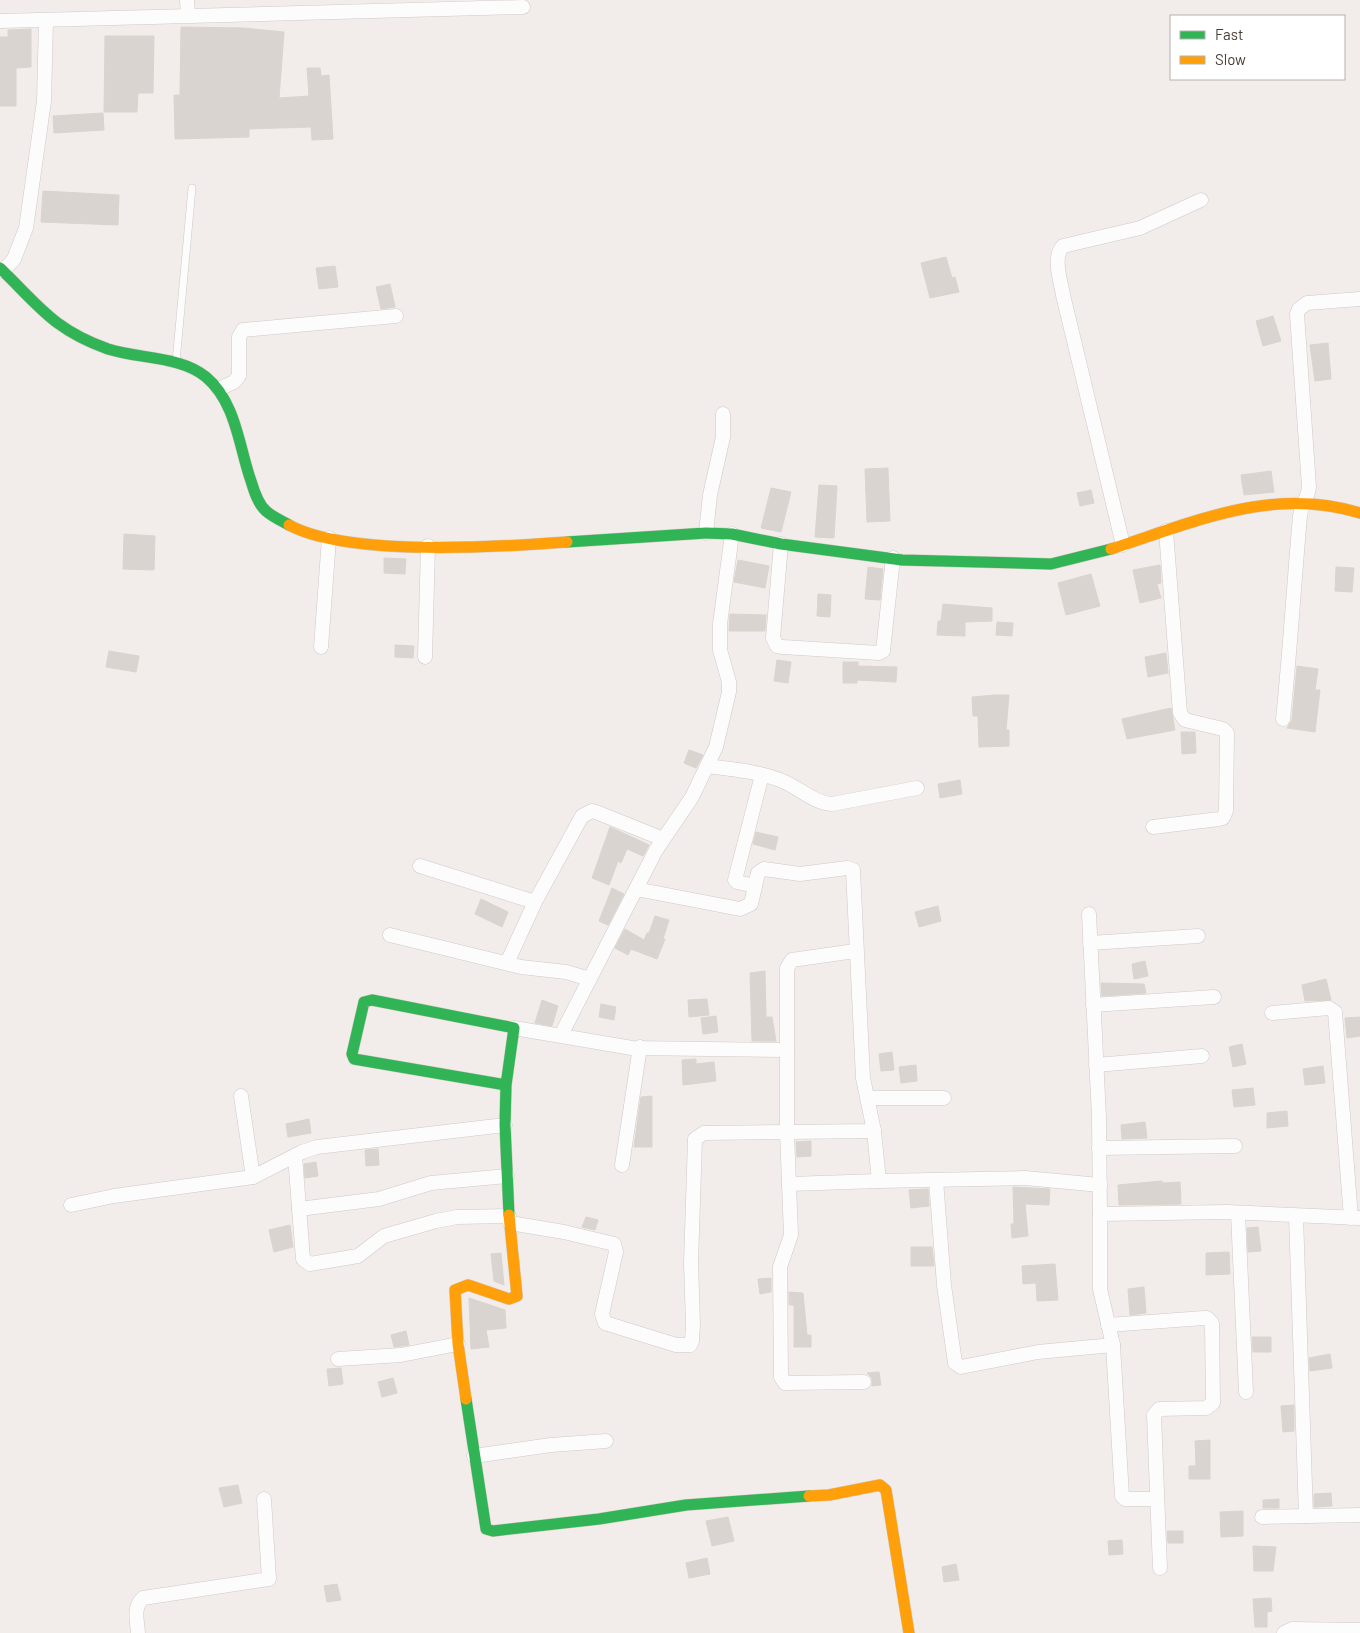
<svg xmlns="http://www.w3.org/2000/svg" width="1360" height="1633" viewBox="0 0 1360 1633" font-family="Barlow,sans-serif">
  <style>
    .building { fill: #dad4d1; stroke: #dad4cf }
    .lines { fill: none; stroke-linecap: round; stroke-linejoin: round }
    .lane-casing { stroke: #cfc9c6; stroke-width: 8 }
    .street-casing { stroke: #cfc9c6; stroke-width: 15 }
    .fast-casing { stroke: #d3cac1; stroke-width: 12 }
    .slow-casing { stroke: #d3cac1; stroke-width: 12 }
    .lane { stroke: #fdfcfc; stroke-width: 7 }
    .street { stroke: #fdfcfc; stroke-width: 14 }
    .fast { stroke: #30b455; stroke-width: 11 }
    .slow { stroke: #ff9f0a; stroke-width: 11 }
  </style>
  <rect width="100%" height="100%" fill="#f2edea"/>
  <g class="building">
    <path d="M181,27L244,28L284,32L279,98L309,96L307,68H320L321,76L329,75L333,139L312,140L311,127L249,129V137L175,139L174,95H180Z"/>
    <path d="M31,29V67L16,68V106H0V37H8V30Z"/>
    <path d="M105,36H154L153,93H138L137,112H104Z"/>
    <path d="M103,113L104,130L54,133L53,116Z"/>
    <path d="M43,191L119,195L118,225L41,222Z"/>
    <path d="M946,257L952,278L955,277L959,292L930,298L921,263Z"/>
    <path d="M335,266L338,287L319,289L316,268Z"/>
    <path d="M390,284L395,307L381,309L376,287Z"/>
    <path d="M1273,316L1281,341L1263,346L1256,321Z"/>
    <path d="M1328,343L1331,379L1315,381L1310,345Z"/>
    <path d="M888,468L890,521L867,522L865,469Z"/>
    <path d="M1271,471L1274,492L1244,495L1241,475Z"/>
    <path d="M819,485L837,486L834,538L815,537Z"/>
    <path d="M771,488L791,492L781,532L761,528Z"/>
    <path d="M1091,490L1094,503L1080,506L1077,493Z"/>
    <path d="M124,534L155,536L154,570L123,569Z"/>
    <path d="M384,558L406,559L405,574L384,573Z"/>
    <path d="M738,560L769,566L765,588L734,582Z"/>
    <path d="M1160,565L1161,583L1157,584L1161,598L1140,603L1133,570Z"/>
    <path d="M868,567L883,569L880,600L865,599Z"/>
    <path d="M1336,567L1354,568L1352,592L1335,591Z"/>
    <path d="M1091,574L1100,606L1066,615L1058,583Z"/>
    <path d="M818,594L831,595L830,617L817,616Z"/>
    <path d="M943,604L992,608V621L965,622V636L937,635L938,621H941Z"/>
    <path d="M730,614L766,615L765,631H729Z"/>
    <path d="M997,622L1013,623L1012,636L996,635Z"/>
    <path d="M395,645L414,646L413,658L395,657Z"/>
    <path d="M109,651L139,656L136,672L106,667Z"/>
    <path d="M1166,653L1168,673L1148,677L1145,657Z"/>
    <path d="M777,660L791,662L788,683L774,681Z"/>
    <path d="M843,662H858V666L897,667L896,682L857,680V683H843Z"/>
    <path d="M1297,666L1318,669L1315,690H1320L1315,732L1287,728L1292,720Z"/>
    <path d="M995,695H1009L1006,730H1009V746L979,747L978,716H973L972,697Z"/>
    <path d="M1171,708L1175,730L1127,739L1122,719Z"/>
    <path d="M1181,732H1195L1196,753L1182,754Z"/>
    <path d="M689,750L703,755L696,768L684,763Z"/>
    <path d="M960,780L962,794L940,798L938,784Z"/>
    <path d="M610,827L649,845L643,856L627,849L621,863L618,861L609,885L592,878Z"/>
    <path d="M756,832L778,837L775,850L753,844Z"/>
    <path d="M612,888L624,894L608,925L599,921Z"/>
    <path d="M481,899L508,912L502,927L475,914Z"/>
    <path d="M938,906L941,921L919,927L915,912Z"/>
    <path d="M655,916L669,920L663,939H665L657,959L631,949L628,955L615,948L625,929L644,940L647,933H649Z"/>
    <path d="M1145,961L1148,976L1134,979L1132,964Z"/>
    <path d="M765,971L766,1017H772L776,1041H752L750,973Z"/>
    <path d="M1326,979L1331,1000L1305,1001L1302,985Z"/>
    <path d="M1101,983L1144,984L1146,993L1102,996Z"/>
    <path d="M707,999L709,1015L689,1017L688,1000Z"/>
    <path d="M542,1000L558,1006L552,1026L535,1023Z"/>
    <path d="M601,1004L616,1007L614,1020L599,1017Z"/>
    <path d="M716,1016L718,1032L703,1034L701,1018Z"/>
    <path d="M1360,1017V1036L1347,1038L1345,1018Z"/>
    <path d="M1242,1044L1246,1064L1233,1067L1229,1047Z"/>
    <path d="M892,1052L894,1070L881,1071L879,1054Z"/>
    <path d="M696,1059V1064L714,1062L716,1081L683,1085L682,1060Z"/>
    <path d="M916,1065L917,1081L901,1083L899,1067Z"/>
    <path d="M1323,1066L1325,1083L1305,1085L1303,1069Z"/>
    <path d="M1253,1088L1255,1105L1234,1107L1232,1090Z"/>
    <path d="M652,1096V1147H634L641,1097Z"/>
    <path d="M1287,1111L1288,1126L1267,1128V1113Z"/>
    <path d="M309,1119L311,1133L288,1137L286,1124Z"/>
    <path d="M1145,1122L1147,1138L1122,1139L1121,1125Z"/>
    <path d="M811,1141V1156L797,1157L796,1142Z"/>
    <path d="M378,1149L379,1165L366,1166L365,1150Z"/>
    <path d="M316,1162L318,1176L305,1178L304,1164Z"/>
    <path d="M1162,1181V1183L1180,1182L1181,1204L1119,1205L1118,1185Z"/>
    <path d="M1013,1187L1050,1189L1049,1205L1025,1204L1028,1236L1012,1238L1011,1224H1014Z"/>
    <path d="M928,1189L929,1206L911,1208L909,1190Z"/>
    <path d="M586,1217L598,1220L595,1230L582,1227Z"/>
    <path d="M290,1225L293,1247L274,1252L269,1230Z"/>
    <path d="M1258,1227L1261,1251L1248,1252L1247,1228Z"/>
    <path d="M911,1247H932L934,1266H911Z"/>
    <path d="M1229,1252L1230,1274L1206,1275V1253Z"/>
    <path d="M501,1253L504,1285L494,1281L491,1254Z"/>
    <path d="M1055,1264L1058,1300L1037,1301L1036,1283L1023,1284L1022,1266Z"/>
    <path d="M771,1278V1292L760,1294L758,1279Z"/>
    <path d="M1144,1287L1146,1313L1130,1315L1128,1289Z"/>
    <path d="M789,1292L803,1293L807,1335H811V1347H794V1305H789Z"/>
    <path d="M469,1298L505,1310L506,1328L486,1330L489,1347L471,1349Z"/>
    <path d="M406,1331L409,1345L394,1347L391,1335Z"/>
    <path d="M1252,1337H1271V1352H1253Z"/>
    <path d="M1330,1354L1332,1368L1310,1371L1309,1358Z"/>
    <path d="M341,1368L343,1384L329,1386L327,1369Z"/>
    <path d="M879,1372L881,1385L872,1386V1378L867,1373Z"/>
    <path d="M393,1378L397,1393L382,1397L378,1382Z"/>
    <path d="M1294,1405V1431L1283,1432L1281,1406Z"/>
    <path d="M1210,1440V1479H1189V1466H1196L1195,1441Z"/>
    <path d="M238,1485L242,1503L224,1507L219,1488Z"/>
    <path d="M1331,1493L1332,1506L1314,1507V1494Z"/>
    <path d="M1279,1499V1508H1263V1500Z"/>
    <path d="M1243,1511V1536L1221,1537L1220,1512Z"/>
    <path d="M728,1517L734,1541L712,1546L706,1521Z"/>
    <path d="M1167,1531H1183V1543H1168Z"/>
    <path d="M1122,1540L1123,1554L1109,1555L1108,1541Z"/>
    <path d="M1253,1546L1276,1547L1273,1571H1254Z"/>
    <path d="M707,1558L710,1574L689,1578L686,1563Z"/>
    <path d="M956,1564L959,1580L944,1582L942,1567Z"/>
    <path d="M337,1584L341,1600L327,1602L324,1586Z"/>
    <path d="M1271,1598L1272,1611L1267,1612V1627H1255L1253,1599Z"/>
  </g>
  <g class="lines">
    <defs>
      <path id="lane" d="M176,362L192,188"/>
      <g id="street">
        <path d="M187,0L188,15"/>
        <path d="M0,21L523,7"/>
        <path d="M3,271L14,259L26,228L44,101L46,21"/>
        <path d="M219,389L234,382L239,376V337L243,330L396,316"/>
        <path d="M706,533L710,495L723,437V414"/>
        <path d="M781,544L773,638L777,646L783,647L879,653L883,651L893,558"/>
        <path d="M1123,545L1063,295C1061,282 1052,257 1063,246L1140,228L1201,200"/>
        <path d="M321,647L329,538"/>
        <path d="M425,657L428,546"/>
        <path d="M1283,719C1290,651 1294,584 1300,516C1301,506 1308,498 1309,487L1297,314L1299,309L1307,303L1360,299"/>
        <path d="M707,766C731,769 756,771 780,780C797,786 813,803 832,804L917,788"/>
        <path d="M1153,827L1219,819L1223,818L1226,811L1227,733L1223,729L1185,720L1180,713L1166,531"/>
        <path d="M420,866L535,902"/>
        <path d="M755,886L737,882L735,880L762,775"/>
        <path d="M636,889L740,909L751,904L758,873L764,869L800,874L847,868L853,870L863,1078L874,1131L787,1132V968L792,960L855,951"/>
        <path d="M1089,914L1099,1117L1100,1214"/>
        <path d="M390,935L521,967L566,972L590,979"/>
        <path d="M1090,943L1198,936"/>
        <path d="M507,963L535,902L582,816L592,811L596,812L663,839"/>
        <path d="M1093,1005L1214,997"/>
        <path d="M1272,1013L1329,1008L1335,1012L1351,1218"/>
        <path d="M514,1028L632,1048L787,1050"/>
        <path d="M561,1035L656,850L692,797L716,747L729,692V682L720,650V624L732,534"/>
        <path d="M1096,1065L1202,1056"/>
        <path d="M241,1096L253,1177"/>
        <path d="M868,1098H944"/>
        <path d="M874,1131L879,1181L1025,1178L1100,1185"/>
        <path d="M1099,1148L1235,1146"/>
        <path d="M295,1156L303,1259L310,1264L358,1256L384,1236L436,1221L457,1217L509,1216"/>
        <path d="M622,1165L640,1047"/>
        <path d="M936,1180L944,1285L955,1363L961,1367L1038,1352L1113,1345"/>
        <path d="M789,1184L879,1181"/>
        <path d="M71,1205L114,1196L253,1177L302,1152L317,1147L505,1125"/>
        <path d="M299,1209L379,1199L431,1183L507,1176"/>
        <path d="M1238,1213L1246,1392"/>
        <path d="M1296,1216L1306,1516"/>
        <path d="M510,1223L564,1232L614,1244L616,1252L602,1314L605,1323L676,1345H690L692,1341L693,1324L691,1263L695,1139L704,1133L787,1132L791,1235L780,1267L781,1377L785,1383L864,1382"/>
        <path d="M1108,1325L1204,1318H1207L1212,1323L1213,1403L1206,1408L1159,1409L1154,1415L1160,1568"/>
        <path d="M338,1359L401,1355L458,1344"/>
        <path d="M474,1456L551,1445L606,1441"/>
        <path d="M1157,1499H1125L1122,1496L1113,1345L1100,1289V1214L1227,1212L1360,1218"/>
        <path d="M1262,1517L1360,1515"/>
        <path d="M138,1633C137,1620 133,1607 143,1598L269,1579L264,1499"/>
        <path d="M1284,1633L1292,1629L1360,1630"/>
      </g>
      <g id="fast">
        <path d="M0,268C39,306 54,330 108,349C139,359 181,356 206,377C236,402 239,447 251,481C254,491 258,504 266,511C273,517 282,521 289,525"/>
        <path d="M567,542L706,533L732,534L781,544L902,560L1051,564L1111,549"/>
        <path d="M506,1085L514,1028L372,1000L364,1002L352,1054L354,1059L506,1085L505,1125L509,1215"/>
        <path d="M466,1399L486,1529L493,1531L599,1519L686,1505L809,1496"/>
      </g>
      <g id="slow">
        <path d="M289,525C348,557 499,547 567,542"/>
        <path d="M1111,549C1195,522 1271,486 1360,513"/>
        <path d="M466,1399L458,1344L455,1290L468,1285L509,1299L517,1296L509,1215"/>
        <path d="M809,1496L829,1495L880,1485L886,1490L909,1633"/>
      </g>
    </defs>
    <use href="#lane" class="lane-casing"/>
    <use href="#street" class="street-casing"/>
    <use href="#fast" class="fast-casing"/>
    <use href="#slow" class="slow-casing"/>
    <use href="#lane" class="lane"/>
    <use href="#street" class="street"/>
    <use href="#fast" class="fast"/>
    <use href="#slow" class="slow"/>
  </g>
  <rect x="1170" y="15" width="175" height="65" fill="#ffffff" stroke="#b6b1ae"/>
  <rect x="1180" y="31" width="25" height="8" fill="#30b455" stroke="#b6b1ae"/>
  <text x="1215" y="40" font-size="15" fill="#493c35">Fast</text>
  <rect x="1180" y="56" width="25" height="8" fill="#ff9f0a" stroke="#b6b1ae"/>
  <text x="1215" y="65" font-size="15" fill="#493c35">Slow</text>
</svg>
